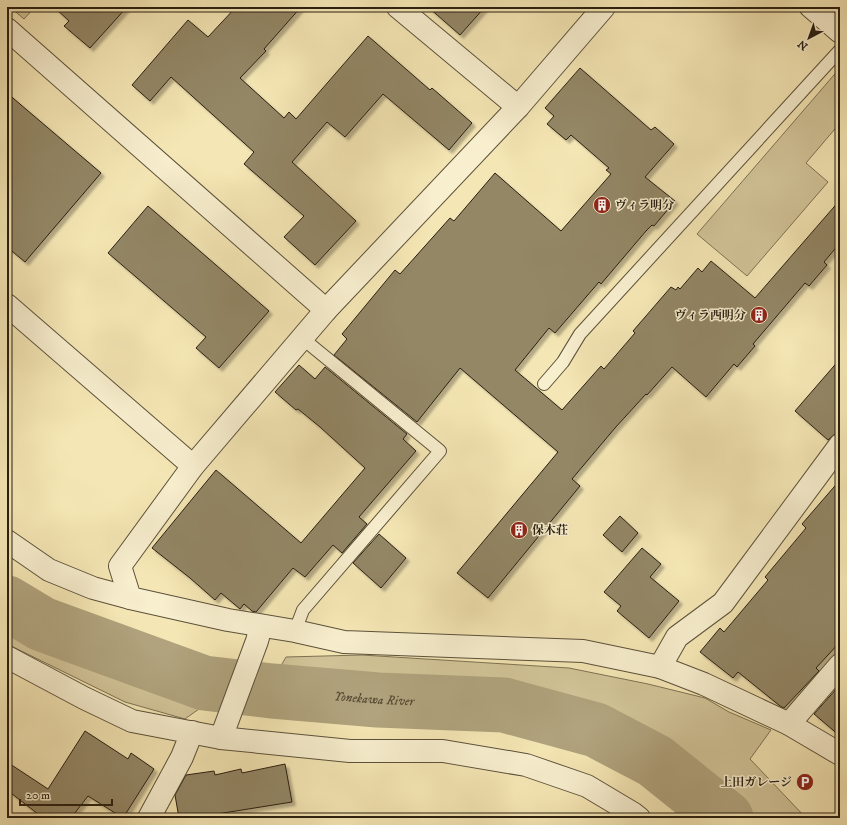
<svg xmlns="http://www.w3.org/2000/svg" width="847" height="825" viewBox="0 0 847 825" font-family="'IM FELL DW Pica','Noto Serif JP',serif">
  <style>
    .green { fill: #d2c599; stroke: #7e7255 }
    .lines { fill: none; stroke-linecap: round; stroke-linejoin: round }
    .river { stroke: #b0a37d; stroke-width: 55 }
    .building { fill: #938766; stroke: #291f11; filter: url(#shadow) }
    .service-casing { stroke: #5c513a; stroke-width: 14 }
    .minor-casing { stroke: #5c513a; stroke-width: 24 }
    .service { stroke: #f8efcf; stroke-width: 12 }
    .minor { stroke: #f8efcf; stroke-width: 22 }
    .labels { text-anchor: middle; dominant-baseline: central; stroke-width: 3; stroke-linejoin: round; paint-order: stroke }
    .poi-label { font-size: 12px; font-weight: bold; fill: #291f11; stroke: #f8efcf; text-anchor: start }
    .water-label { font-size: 13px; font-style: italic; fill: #584d37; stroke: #f8efcf }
  </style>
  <defs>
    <filter id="shadow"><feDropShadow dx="3.5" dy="3.5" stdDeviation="1" flood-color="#0004"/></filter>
  </defs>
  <rect width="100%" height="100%" fill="#f5e7b5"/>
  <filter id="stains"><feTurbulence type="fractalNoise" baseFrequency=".005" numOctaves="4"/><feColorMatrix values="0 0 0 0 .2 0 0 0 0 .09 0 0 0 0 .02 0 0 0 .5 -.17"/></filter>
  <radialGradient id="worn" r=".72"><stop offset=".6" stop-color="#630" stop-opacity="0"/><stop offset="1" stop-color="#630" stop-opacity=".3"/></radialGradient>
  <g class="green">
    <path d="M10,7H35L24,19Z"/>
    <path d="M840,68V123L806,163L828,182L747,276L697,234Z"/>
    <path d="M7,625L15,630L205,693L199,709L185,719L125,702L7,644Z"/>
    <path d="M362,655L569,668L648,684L705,698L729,712L771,730L750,759L806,818H740L642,733L614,724L540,702L444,686L355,690L292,681L275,676L286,657Z"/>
  </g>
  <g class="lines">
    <path class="river" id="s1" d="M7,603L42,624L204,683L272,691L378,700L504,705L596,730L655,761L726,818"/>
  </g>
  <g class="building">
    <path d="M54,7H127L90,48L64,26L69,21Z"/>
    <path d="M236,7H301L264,49L266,51L240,78L284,118L289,112L296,119L368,36L430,90L432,88L472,123L449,150L383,94L345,137L327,122L292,162L356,221L315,265L284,237L304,216L244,164L254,152L171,77L150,101L132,85L188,20L208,37Z"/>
    <path d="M428,7H485L460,35Z"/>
    <path d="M580,68L651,130L655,127L674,144L645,177L675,201L654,226L652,225L646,231L601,284L599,282L555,333L549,328L515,370L562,410L601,366L604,369L635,333L633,331L671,287L676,290L678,287L680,289L698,268L702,272L711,261L755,298L840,200V243L824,262L827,265L809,286L805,283L753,344L755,346L737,367L734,364L706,397L672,367L647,395L646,394L615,428L572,479L580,486L488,598L457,573L558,452L460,368L417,422L334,355L347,339L342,334L395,270L400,274L450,218L454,221L495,173L561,231L611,174L606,170L609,168L571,135L566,140L547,124L554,116L545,108Z"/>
    <path d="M7,93L101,173L25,262L7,247Z"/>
    <path d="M148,206L269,311L219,368L196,348L206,337L108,253Z"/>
    <path d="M840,359V433L835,434L828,440L795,411Z"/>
    <path d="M299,365L315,379L325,367L407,434L403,439L416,451L359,517L367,524L342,553L333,545L305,577L293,568L256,612L252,611L244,604L240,609L221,593L215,600L190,578L152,548L216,470L301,543L365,468L320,427L298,409L296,410L275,392Z"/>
    <path d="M840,480V642L816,668L819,671L784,708L780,706L738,672L733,678L700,652L720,628L724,632L768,580L765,577L806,528L802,524Z"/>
    <path d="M620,516L638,533L622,552L603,535Z"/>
    <path d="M379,534L406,558L381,588L353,563Z"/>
    <path d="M642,548L661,564L650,577L679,601L649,638L617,611L621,606L604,592Z"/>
    <path d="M838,687L840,689V736L814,714Z"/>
    <path d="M85,731L128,759L131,753L154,769L123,818L88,796L71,818H43L7,790V762L48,789Z"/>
    <path d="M285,764L292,802L192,818H179L175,795L186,775L214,771L215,775L241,769L242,773Z"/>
  </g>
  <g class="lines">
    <defs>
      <g id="service">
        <path d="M544,384L563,362L580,334L840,50"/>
        <path d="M295,631L303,610L440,451L302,338"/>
      </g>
      <g id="minor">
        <path d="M398,7L518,107"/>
        <path d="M604,7L518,107L326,310L193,466L120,566L130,598L228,620L295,631L344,642L583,651L660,667L704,684L789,724L840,754"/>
        <path d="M811,7L840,32"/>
        <path d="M7,29L326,310"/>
        <path d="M7,305L193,466"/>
        <path d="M7,541L49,570L93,588L130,598"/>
        <path d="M7,657L84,698L132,721L221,738L350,751H443L526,765L587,786L634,814L639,818"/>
        <path d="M660,667L677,637L723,603L840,445"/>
        <path d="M789,724L840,665"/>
        <path d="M221,738L257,641L261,626"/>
        <path d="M149,818L182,757L192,732"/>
      </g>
    </defs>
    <use href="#service" class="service-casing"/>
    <use href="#minor" class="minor-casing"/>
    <use href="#service" class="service"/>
    <use href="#minor" class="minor"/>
  </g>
  <defs>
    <symbol id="building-disc" viewBox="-11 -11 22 22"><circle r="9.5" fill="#8f2418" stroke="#f8efcf"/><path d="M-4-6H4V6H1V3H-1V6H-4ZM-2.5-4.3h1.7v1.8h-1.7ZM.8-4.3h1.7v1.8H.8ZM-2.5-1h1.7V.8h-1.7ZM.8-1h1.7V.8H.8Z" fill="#fff"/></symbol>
    <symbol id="parking-disc" viewBox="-11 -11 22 22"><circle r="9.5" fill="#8f2418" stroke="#f8efcf"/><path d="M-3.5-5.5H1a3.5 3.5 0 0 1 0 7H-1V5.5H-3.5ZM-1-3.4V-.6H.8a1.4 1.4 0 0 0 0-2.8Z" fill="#fff"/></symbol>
  </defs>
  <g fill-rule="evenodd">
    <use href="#building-disc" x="592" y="195" width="20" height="20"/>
    <use href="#building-disc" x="749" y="305" width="20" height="20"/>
    <use href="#building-disc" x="509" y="520" width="20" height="20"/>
    <use href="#parking-disc" x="795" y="772" width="20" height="20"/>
  </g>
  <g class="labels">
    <g class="poi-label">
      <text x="615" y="205">ヴィラ明分</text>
      <text x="746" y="315" text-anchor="end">ヴィラ西明分</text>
      <text x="532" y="530">保木荘</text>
      <text x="792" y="782" text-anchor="end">上田ガレージ</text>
    </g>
    <g class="water-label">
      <text stroke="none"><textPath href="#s1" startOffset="384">Yonekawa River</textPath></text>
    </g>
  </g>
  <rect width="847" height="825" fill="none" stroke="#f5e7b5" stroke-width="24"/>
  <rect x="8" y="8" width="831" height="809" fill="none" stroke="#291f11" stroke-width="2"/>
  <rect x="12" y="12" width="823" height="801" fill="none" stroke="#291f11"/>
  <g transform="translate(809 38) rotate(221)" stroke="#f8efcf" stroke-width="3" paint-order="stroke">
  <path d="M0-3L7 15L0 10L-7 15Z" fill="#291f11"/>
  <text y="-6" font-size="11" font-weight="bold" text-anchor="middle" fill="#291f11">N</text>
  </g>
  <path d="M20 799v6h92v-6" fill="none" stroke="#291f11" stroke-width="2"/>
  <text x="26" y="799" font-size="12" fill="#291f11" stroke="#f8efcf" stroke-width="3" paint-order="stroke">20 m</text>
  <rect width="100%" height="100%" filter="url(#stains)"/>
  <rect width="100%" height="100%" fill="url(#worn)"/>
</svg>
